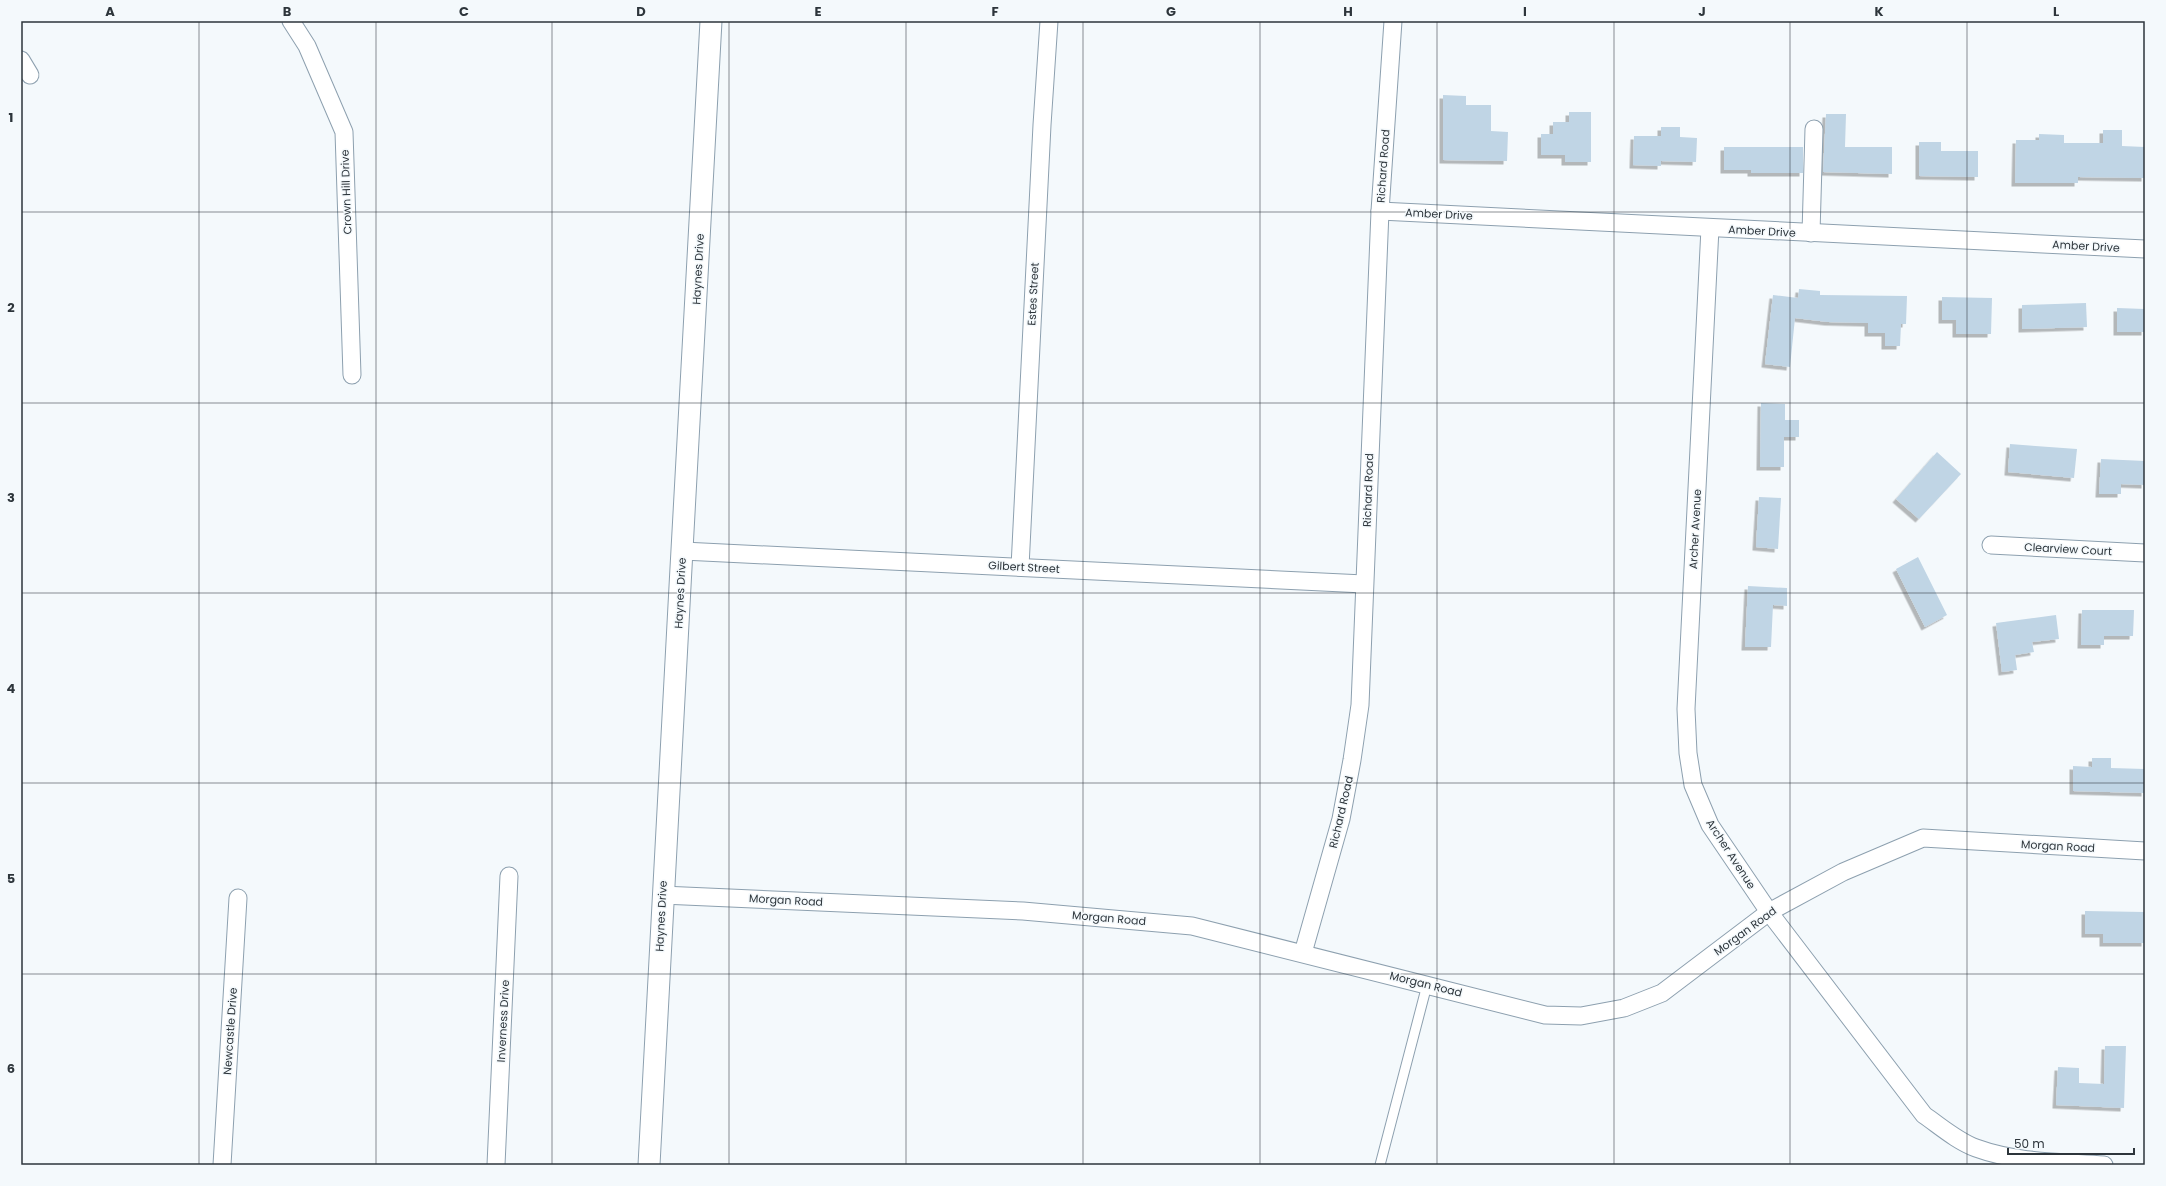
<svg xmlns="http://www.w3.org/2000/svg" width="2166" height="1186" viewBox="0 0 2166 1186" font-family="Poppins,sans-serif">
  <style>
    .building { fill: #c0d5e5; filter: url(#shadow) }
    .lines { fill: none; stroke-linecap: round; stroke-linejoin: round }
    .service-casing { stroke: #8da0af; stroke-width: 11 }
    .minor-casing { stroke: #8da0af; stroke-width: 19 }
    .tertiary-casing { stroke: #8da0af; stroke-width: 23 }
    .service { stroke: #fff; stroke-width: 9 }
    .minor { stroke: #fff; stroke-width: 17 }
    .tertiary { stroke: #fff; stroke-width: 21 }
    .grid { fill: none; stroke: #2d353b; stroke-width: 1; stroke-opacity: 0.55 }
    .labels { text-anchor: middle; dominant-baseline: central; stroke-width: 3; stroke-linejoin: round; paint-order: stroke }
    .street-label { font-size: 11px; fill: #2d353b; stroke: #f4f9fc }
    .neatline { fill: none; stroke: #2d353b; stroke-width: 1.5 }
    .grid-label { font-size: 13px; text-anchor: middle; font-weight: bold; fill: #2d353b }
  </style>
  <defs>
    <filter id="shadow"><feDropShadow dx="-3.5" dy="3.5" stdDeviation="0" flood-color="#0004"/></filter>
  </defs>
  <rect width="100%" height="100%" fill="#f4f9fc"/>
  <g class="building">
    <path d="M1443,95L1466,96V105H1491V131L1508,132L1507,161L1443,160Z"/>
    <path d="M1569,112H1591V162H1565V155H1541V134H1553V122H1569Z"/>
    <path d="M1826,114H1846L1845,147H1892V174L1823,172Z"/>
    <path d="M1661,127H1680V137L1697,138L1696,162L1661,161V166L1633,165L1634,136H1661Z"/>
    <path d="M2103,130H2122V146L2145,147V178L2078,177V183H2015L2016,140H2039V134L2064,135V143H2103Z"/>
    <path d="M1919,142H1941V151H1978V177L1919,176Z"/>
    <path d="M1724,147H1803V173H1751V170H1724Z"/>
    <path d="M1799,289L1820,291V295L1907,296L1906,324H1901L1900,346H1885V333H1868V323L1828,322L1795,318L1790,367L1765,364L1773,295L1798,298Z"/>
    <path d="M1942,297L1992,298L1991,334H1956V320H1942Z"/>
    <path d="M2086,303L2087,327L2022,329V305Z"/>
    <path d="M2117,308L2145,309V332H2117Z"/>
    <path d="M1761,403L1785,404V420H1799V437H1784V467H1760Z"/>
    <path d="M2010,444L2077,449L2074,478L2008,472Z"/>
    <path d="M1937,452L1961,474L1919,519L1896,499Z"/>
    <path d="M2101,459L2145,461V485L2121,484V494H2099Z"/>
    <path d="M1759,497L1781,498L1778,549L1756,547Z"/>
    <path d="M1918,557L1947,615L1925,627L1896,569Z"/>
    <path d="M1748,586L1787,588V606L1773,605L1771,647H1745Z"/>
    <path d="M2082,610H2134L2133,636H2104V645H2081Z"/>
    <path d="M2056,615L2059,639L2032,642L2034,652L2015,655L2017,670L2002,672L1996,623Z"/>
    <path d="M2092,758H2111V768L2145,769V793L2073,791V766L2092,767Z"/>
    <path d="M2085,911L2145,912V943H2103V934H2085Z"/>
    <path d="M2105,1046H2126L2124,1108L2056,1105L2058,1067L2079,1068V1083L2104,1084Z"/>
  </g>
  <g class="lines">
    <defs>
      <path id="service" d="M1380,1165L1427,985"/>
      <g id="minor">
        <path d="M291,21L307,46L344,132L352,375"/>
        <path d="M21,60L30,75"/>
        <path d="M1380,211L2145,249"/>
        <path d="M1710,228L1686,709L1688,753L1693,785L1710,825L1769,912L1924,1115C1940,1126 1957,1141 1976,1148C2017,1163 2062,1162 2104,1165"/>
        <path d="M1811,233L1814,129"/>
        <path d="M1991,545L2145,553"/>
        <path d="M683,551L1364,584"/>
        <path d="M1020,567L1042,125L1049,21"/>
        <path d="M662,895L1023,911L1192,926L1545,1015L1581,1016L1624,1008L1662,993L1769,912L1843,872L1923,838L2145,851"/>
        <path d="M1303,953L1341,819L1352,760L1360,705L1380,211L1393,21"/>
        <path d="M222,1165L238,898"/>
        <path d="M496,1165L509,876"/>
      </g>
      <path id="tertiary" d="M649,1165C668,784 691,402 711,21"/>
    </defs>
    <use href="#service" class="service-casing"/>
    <use href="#minor" class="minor-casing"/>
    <use href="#tertiary" class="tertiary-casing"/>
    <use href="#service" class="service"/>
    <use href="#minor" class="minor"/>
    <use href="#tertiary" class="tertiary"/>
  </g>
  <path class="grid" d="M199,21V1165M376,21V1165M552,21V1165M729,21V1165M906,21V1165M1083,21V1165M1260,21V1165M1437,21V1165M1614,21V1165M1790,21V1165M1967,21V1165M21,212H2145M21,403H2145M21,593H2145M21,783H2145M21,974H2145"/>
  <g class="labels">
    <g class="street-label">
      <text transform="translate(1383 166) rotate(-86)">Richard Road</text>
      <text transform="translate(346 192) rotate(-92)">Crown Hill Drive</text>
      <text transform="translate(1439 214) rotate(3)">Amber Drive</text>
      <text transform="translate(1762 231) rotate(3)">Amber Drive</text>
      <text transform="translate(2086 246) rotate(3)">Amber Drive</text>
      <text transform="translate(698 269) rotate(-87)">Haynes Drive</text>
      <text transform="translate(1033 294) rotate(-87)">Estes Street</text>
      <text transform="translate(1368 490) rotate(-88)">Richard Road</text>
      <text transform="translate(1695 529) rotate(-87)">Archer Avenue</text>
      <text transform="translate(2068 549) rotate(3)">Clearview Court</text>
      <text transform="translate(1024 567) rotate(3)">Gilbert Street</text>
      <text transform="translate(680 593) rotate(-87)">Haynes Drive</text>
      <text transform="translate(1341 812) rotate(-77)">Richard Road</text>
      <text transform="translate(2058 846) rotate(3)">Morgan Road</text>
      <text transform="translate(1731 854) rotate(57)">Archer Avenue</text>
      <text transform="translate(786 900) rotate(3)">Morgan Road</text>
      <text transform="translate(661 916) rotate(-87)">Haynes Drive</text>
      <text transform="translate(1109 918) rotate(5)">Morgan Road</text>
      <text transform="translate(1745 931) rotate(-36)">Morgan Road</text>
      <text transform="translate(1426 984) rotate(14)">Morgan Road</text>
      <text transform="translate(503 1021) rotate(-87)">Inverness Drive</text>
      <text transform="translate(230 1031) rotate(-86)">Newcastle Drive</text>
    </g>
  </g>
  <rect width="2166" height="1186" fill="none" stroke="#f4f9fc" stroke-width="44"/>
  <path d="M2008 1148v6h126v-6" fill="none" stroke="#2d353b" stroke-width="2"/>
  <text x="2014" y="1148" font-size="12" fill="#2d353b" stroke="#f4f9fc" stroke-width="3" paint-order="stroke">50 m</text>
  <rect x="22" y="22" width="2122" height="1142" class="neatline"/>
  <g class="grid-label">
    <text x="110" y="16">A</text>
    <text x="287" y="16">B</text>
    <text x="464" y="16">C</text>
    <text x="641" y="16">D</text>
    <text x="818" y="16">E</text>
    <text x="995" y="16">F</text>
    <text x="1171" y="16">G</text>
    <text x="1348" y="16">H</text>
    <text x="1525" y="16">I</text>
    <text x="1702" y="16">J</text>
    <text x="1879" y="16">K</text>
    <text x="2056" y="16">L</text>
    <text x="11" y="122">1</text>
    <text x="11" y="312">2</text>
    <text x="11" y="502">3</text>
    <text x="11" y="693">4</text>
    <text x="11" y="883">5</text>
    <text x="11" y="1073">6</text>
  </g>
</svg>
